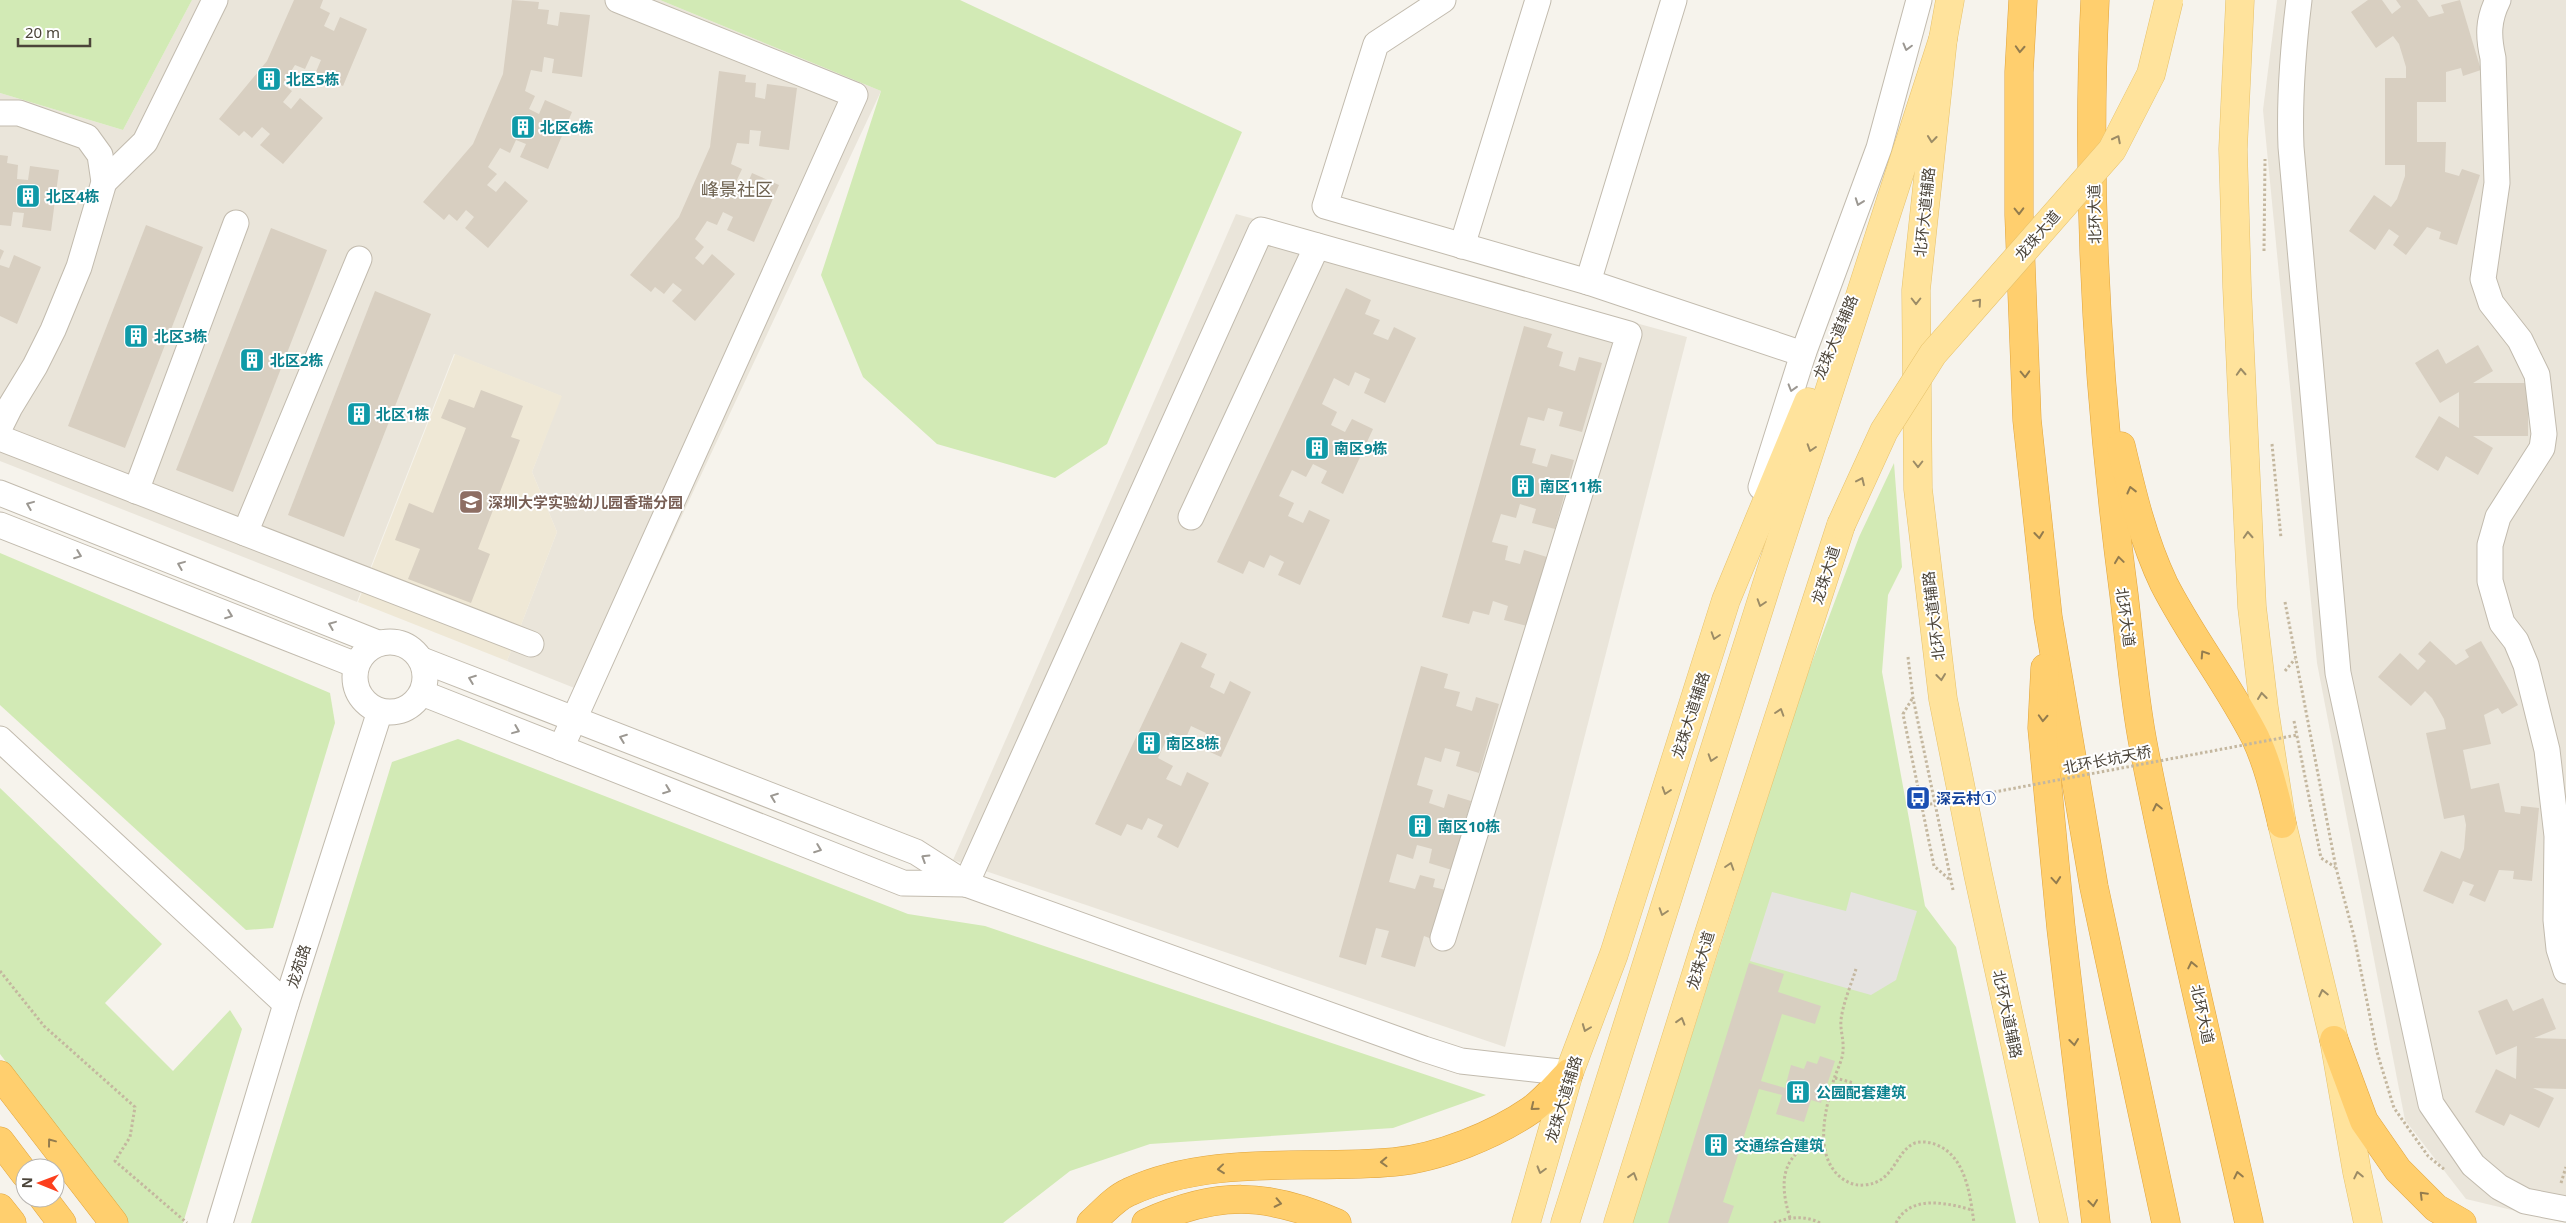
<svg xmlns="http://www.w3.org/2000/svg" width="2566" height="1223" viewBox="0 0 2566 1223" font-family="'Noto Sans','Noto Sans SC',sans-serif">
  <style>
    .residential { fill: #eae5da }
    .education { fill: #efe8d6 }
    .green { fill: #d2eab5 }
    .parking { fill: #e5e3e0 }
    .building { fill: #d8cfc1 }
    .lines { fill: none; stroke-linecap: round; stroke-linejoin: round }
    .minor-casing { stroke: #c2bbae; stroke-width: 27 }
    .major-casing { stroke: #e6c16a; stroke-width: 29 }
    .highway-casing { stroke: #e0a43c; stroke-width: 29 }
    .path { stroke: #c4b79f; stroke-width: 3; stroke-dasharray: 2.5 2.5; stroke-linecap: butt }
    .minor { stroke: #fff; stroke-width: 25 }
    .major { stroke: #ffe39c; stroke-width: 28 }
    .highway { stroke: #ffcf6e; stroke-width: 28 }
    .major-bridge-casing { stroke: #e6c16a; stroke-width: 29; stroke-linecap: butt }
    .path-bridge { stroke: #c4b79f; stroke-width: 3; stroke-dasharray: 2.5 2.5; stroke-linecap: butt }
    .major-bridge { stroke: #ffe39c; stroke-width: 28 }
    .oneway { stroke: #9c9892 }
    .oneway2 { stroke: #937c4e }
    .oneway3 { stroke: #9c8c66 }
    .labels { text-anchor: middle; dominant-baseline: central; stroke-width: 4; stroke-linejoin: round; paint-order: stroke }
    .culture-label { font-size: 15px; font-weight: bold; fill: #0d838f; stroke: #fff; text-anchor: start }
    .street-label { font-size: 15px; fill: #4b4439; stroke: #fff }
    .education-label { font-size: 15px; font-weight: bold; fill: #785e54; stroke: #fff; text-anchor: start }
    .transit-label { font-size: 15px; font-weight: bold; fill: #164399; stroke: #fff; text-anchor: start }
    .quarter-label { font-size: 18px; fill: #6e6250; stroke: #fff }
  </style>
  <rect width="100%" height="100%" fill="#f6f3ec"/>
  <g class="residential">
    <path d="M192,0H660L881,91L597,697L507,661L557,532L532,472L561,396L454,354L357,602L0,461V93L123,130Z"/>
    <path d="M2277,0H2566V1223L2466,1199L2405,1120L2317,663L2263,110Z"/>
    <path d="M1236,214L1687,337L1505,1047L953,860Z"/>
  </g>
  <path class="education" d="M455,354L562,396L532,472L557,532L507,661L358,602Z"/>
  <g class="green">
    <path d="M0,0H192L123,130L0,93Z"/>
    <path d="M660,0H960L1242,132L1107,444L1055,478L937,444L863,377L821,275L881,91Z"/>
    <path d="M1894,463L1902,567L1888,595L1882,672L1925,906L1956,947L2016,1223H1632L1803,686L1859,537Z"/>
    <path d="M0,553L330,693L335,723L273,928L246,930L0,705Z"/>
    <path d="M458,739L908,914L985,926L1486,1095L1393,1128L1150,1144L1070,1171L1003,1223H251L392,762Z"/>
    <path d="M0,788L162,944L105,1003L173,1071L230,1010L242,1029L183,1223H129L0,1054Z"/>
  </g>
  <path class="parking" d="M1772,892L1846,911L1851,892L1917,911L1896,980L1871,995L1750,961Z"/>
  <g class="building">
    <path d="M294,0H323L320,8L330,13L324,26L334,31L340,17L367,29L343,86L315,74L321,60L311,56L305,69L295,65L283,84L292,91L283,102L291,109L300,98L323,118L283,164L260,145L270,134L262,127L252,138L244,131L239,136L219,119L267,61Z"/>
    <path d="M512,0L539,2L538,9L549,10L547,24L558,26L560,12L590,15L582,77L552,73L554,59L544,57L542,72L531,70L525,91L535,96L529,109L539,114L545,100L572,112L548,169L520,157L526,144L516,140L510,153L500,148L488,167L497,174L487,185L496,192L505,181L528,201L488,248L465,228L474,217L466,210L457,221L449,214L444,220L423,202L473,144L503,74Z"/>
    <path d="M2368,0H2382L2392,14L2401,7L2396,0H2417L2429,17L2444,13L2441,5L2460,0L2481,70L2463,76L2461,68L2446,72V102H2417V142H2446L2445,172L2459,176L2462,169L2480,175L2457,245L2439,239L2441,232L2427,227L2406,255L2393,245L2399,236L2389,229L2375,250L2349,231L2374,195L2391,207L2397,199L2405,176V165H2385V78H2406V67L2399,44L2393,36L2376,48L2351,12Z"/>
    <path d="M719,71L746,75L745,82L756,83L755,97L765,99L767,84L797,88L789,150L759,146L761,131L750,130L749,144L737,143L731,164L742,169L736,182L746,187L752,173L779,185L754,242L727,230L733,217L723,212L717,225L707,221L695,239L704,247L695,258L703,265L712,254L735,274L695,321L672,301L682,290L673,283L664,294L655,287L651,292L630,275L679,217L710,147Z"/>
    <path d="M0,155L8,156L7,163L18,165L17,179L28,180L30,166L59,170L51,231L22,227L24,213L13,212L11,226L0,225Z"/>
    <path d="M146,225L203,247L125,448L68,426Z"/>
    <path d="M271,228L327,250L233,492L176,470Z"/>
    <path d="M0,249L4,251L0,260Z"/>
    <path d="M14,255L41,267L17,324L0,316V265L9,268Z"/>
    <path d="M1346,288L1371,300L1365,314L1380,320L1373,334L1388,340L1394,327L1416,338L1385,403L1364,393L1370,379L1355,372L1349,386L1334,378L1322,404L1337,412L1331,425L1345,432L1352,419L1373,429L1343,494L1321,483L1327,471L1313,464L1306,477L1292,470L1279,496L1294,503L1288,516L1303,523L1309,510L1330,520L1300,585L1278,575L1284,562L1270,555L1264,568L1249,561L1243,574L1217,562Z"/>
    <path d="M375,291L431,314L344,537L288,515Z"/>
    <path d="M1524,326L1552,334L1547,347L1563,352L1559,366L1575,371L1579,357L1602,363L1582,432L1559,426L1563,412L1548,408L1544,421L1528,417L1520,445L1536,449L1532,463L1547,467L1551,454L1574,460L1555,529L1532,523L1536,509L1520,504L1516,518L1501,514L1492,542L1508,546L1505,560L1520,564L1524,550L1547,557L1527,626L1504,620L1508,606L1493,601L1489,615L1473,611L1469,624L1442,617Z"/>
    <path d="M2478,345L2493,371L2473,383H2528V436H2473L2493,448L2478,475L2446,456L2438,471L2415,457L2439,416L2459,428V392L2440,403L2415,363L2438,349L2446,364Z"/>
    <path d="M481,390L523,406L511,437L520,440L478,549L490,554L471,603L408,579L420,549L395,540L409,503L433,513L466,428L441,418L449,399L474,408Z"/>
    <path d="M2430,641L2456,665L2469,657L2465,650L2481,641L2518,705L2502,714L2498,708L2484,715L2491,744L2463,750L2471,789L2499,783L2505,812L2520,814L2521,806L2539,808L2532,881L2513,879L2514,871L2499,870L2485,902L2469,895L2474,885L2463,881L2453,904L2423,891L2441,851L2460,859L2464,849L2466,825L2464,815L2444,819L2426,733L2446,729L2444,719L2432,698L2425,691L2411,706L2378,677L2400,653L2418,670L2426,661L2418,654Z"/>
    <path d="M1181,642L1207,654L1201,667L1215,674L1210,687L1224,694L1230,681L1251,692L1221,757L1199,747L1206,733L1191,726L1185,740L1170,732L1158,758L1173,766L1166,779L1181,786L1187,772L1209,783L1178,848L1157,837L1163,825L1148,818L1142,830L1127,824L1121,836L1095,824Z"/>
    <path d="M1421,666L1448,674L1444,688L1460,692L1456,706L1472,711L1476,697L1499,704L1479,773L1456,766L1460,752L1445,748L1441,762L1425,757L1417,785L1433,790L1429,803L1444,808L1448,794L1471,801L1452,870L1429,863L1432,849L1417,845L1413,859L1397,854L1389,882L1415,889L1420,875L1435,879L1433,887L1446,890L1432,939L1424,936L1415,967L1381,957L1389,931L1376,928L1366,965L1339,957Z"/>
    <path d="M1749,963L1784,974L1778,992L1821,1006L1815,1024L1782,1014L1761,1081L1785,1088L1791,1065L1804,1069L1807,1061L1817,1064L1820,1056L1835,1061L1821,1103L1811,1100L1804,1122L1776,1114L1782,1095L1759,1089L1723,1202L1734,1206L1728,1223H1668Z"/>
    <path d="M2543,998L2556,1029L2534,1038L2566,1039V1089L2533,1088L2554,1098L2539,1128L2510,1114L2504,1126L2475,1112L2496,1069L2516,1079L2517,1046L2496,1055L2478,1011L2507,999L2513,1011Z"/>
  </g>
  <g class="lines">
    <defs>
      <g id="minor">
        <path d="M1443,0L1376,44L1325,206L1588,282"/>
        <path d="M1674,0L1588,282L1803,354"/>
        <path d="M2299,0C2293,49 2289,97 2291,147L2338,673L2431,1104L2473,1165L2499,1187L2525,1201L2566,1209"/>
        <path d="M2498,0C2488,20 2488,36 2493,58L2497,183L2483,279L2491,303L2520,340L2537,375L2544,434L2542,448L2498,517L2490,545V581L2502,623L2516,641L2526,665L2547,750L2557,836L2556,920L2559,949L2566,971"/>
        <path d="M0,113H19L87,137L100,155L104,182L79,267L53,330L35,366L10,407L0,427"/>
        <path d="M104,182L145,142L215,0"/>
        <path d="M1462,246L1538,0"/>
        <path d="M0,438L531,644"/>
        <path d="M1761,487L1803,354L1879,148L1919,0"/>
        <path d="M136,491L236,223"/>
        <path d="M0,493L378,643"/>
        <path d="M1191,517L1317,246"/>
        <path d="M0,525L356,665"/>
        <path d="M245,533L359,259"/>
        <circle cx="390" cy="677" r="35"/>
        <path d="M422,660L916,852L966,884L1424,1049L1461,1061L1569,1073"/>
        <path d="M422,693L903,883L966,884"/>
        <path d="M0,739L286,1004"/>
        <path d="M561,748L855,95L618,0"/>
        <path d="M966,884L1261,230L1629,334L1443,938"/>
        <path d="M220,1223L286,1004L380,711"/>
      </g>
      <g id="major">
        <path d="M1950,0L1943,39L1916,290L1918,489L1943,699L1978,874L2054,1223"/>
        <path d="M2240,0L2233,149L2237,287L2252,607L2264,708L2282,824L2334,1040L2357,1172L2368,1223"/>
        <path d="M1526,1223L1569,1073L1614,954L1726,600L1808,402"/>
        <path d="M1565,1223L1770,574L1943,39"/>
        <path d="M1618,1223L1708,936L1841,525"/>
      </g>
      <g id="highway">
        <path d="M2023,0L2019,72V215L2027,420L2048,617L2094,887L2166,1223"/>
        <path d="M2095,0C2085,199 2098,398 2124,595C2130,646 2134,699 2144,749C2175,908 2214,1065 2249,1223"/>
        <path d="M2121,446C2132,493 2143,540 2164,584C2191,637 2228,684 2255,737C2268,764 2275,795 2282,824"/>
        <path d="M2045,668L2042,728L2061,928L2096,1223"/>
        <path d="M2334,1040L2364,1121L2398,1170L2436,1208L2462,1223"/>
        <path d="M0,1075L114,1223"/>
        <path d="M0,1141L25,1174"/>
        <path d="M43,1198L62,1223"/>
        <path d="M0,1208L12,1223"/>
        <path d="M1091,1223C1102,1213 1115,1198 1129,1192C1212,1154 1306,1170 1394,1162C1438,1158 1495,1135 1531,1110C1545,1100 1557,1085 1569,1073"/>
        <path d="M1146,1223C1217,1191 1266,1192 1337,1223"/>
      </g>
    </defs>
    <use href="#minor" class="minor-casing"/>
    <use href="#major" class="major-casing"/>
    <use href="#highway" class="highway-casing"/>
    <g class="path">
      <path d="M2264,251L2265,159"/>
      <path d="M2272,444L2281,538"/>
      <path d="M2285,602L2336,868L2354,936L2377,1052L2394,1108L2428,1156L2445,1170"/>
      <path d="M1908,657L1913,698L1953,890"/>
      <path d="M2285,671L2295,659"/>
      <path d="M1912,699L1903,714L1934,866L1949,879"/>
      <path d="M2294,721L2321,858L2335,867"/>
      <path d="M1856,969C1851,985 1843,1003 1841,1020C1840,1030 1844,1040 1843,1050C1843,1059 1837,1070 1834,1079C1826,1107 1814,1150 1837,1174C1844,1181 1853,1186 1864,1185C1895,1183 1895,1151 1915,1143C1922,1141 1930,1142 1937,1145C1966,1157 1970,1195 1974,1223"/>
      <path d="M0,971L44,1026L135,1107L130,1137L115,1161L187,1223"/>
      <path d="M1835,1078L1854,1083"/>
      <path d="M2561,1183L2566,1167"/>
      <path d="M1790,1218C1778,1179 1782,1152 1824,1138"/>
      <path d="M1774,1223C1790,1217 1805,1215 1820,1223"/>
      <path d="M1896,1223C1910,1194 1948,1203 1972,1210"/>
    </g>
    <use href="#minor" class="minor"/>
    <use href="#major" class="major"/>
    <use href="#highway" class="highway"/>
    <defs>
      <path id="major-bridge" d="M1841,525L1884,431L1933,354L2112,150L2151,74L2169,0"/>
    </defs>
    <use href="#major-bridge" class="major-bridge-casing"/>
    <path class="path-bridge" d="M1920,806L2297,735"/>
    <use href="#major-bridge" class="major-bridge"/>
  </g>
  <defs><path id="oneway-chevron" d="M-2-3.5L2.5 0L-2 3.5" fill="none" stroke-width="1.6" stroke-linecap="round" stroke-linejoin="round" transform="scale(1.25)"/></defs>
  <g class="oneway">
    <use href="#oneway-chevron" transform="translate(1907 47) rotate(105)"/>
    <use href="#oneway-chevron" transform="translate(1859 202) rotate(110)"/>
    <use href="#oneway-chevron" transform="translate(1792 388) rotate(107)"/>
    <use href="#oneway-chevron" transform="translate(30 505) rotate(-158)"/>
    <use href="#oneway-chevron" transform="translate(78 555) rotate(21)"/>
    <use href="#oneway-chevron" transform="translate(181 565) rotate(-158)"/>
    <use href="#oneway-chevron" transform="translate(229 615) rotate(21)"/>
    <use href="#oneway-chevron" transform="translate(332 625) rotate(-158)"/>
    <use href="#oneway-chevron" transform="translate(472 679) rotate(-159)"/>
    <use href="#oneway-chevron" transform="translate(516 730) rotate(22)"/>
    <use href="#oneway-chevron" transform="translate(623 738) rotate(-159)"/>
    <use href="#oneway-chevron" transform="translate(667 790) rotate(21)"/>
    <use href="#oneway-chevron" transform="translate(774 797) rotate(-159)"/>
    <use href="#oneway-chevron" transform="translate(818 849) rotate(21)"/>
    <use href="#oneway-chevron" transform="translate(925 858) rotate(-148)"/>
  </g>
  <g class="oneway2">
    <use href="#oneway-chevron" transform="translate(2020 49) rotate(93)"/>
    <use href="#oneway-chevron" transform="translate(2019 211) rotate(89)"/>
    <use href="#oneway-chevron" transform="translate(2025 374) rotate(88)"/>
    <use href="#oneway-chevron" transform="translate(2131 490) rotate(-104)"/>
    <use href="#oneway-chevron" transform="translate(2039 535) rotate(84)"/>
    <use href="#oneway-chevron" transform="translate(2119 560) rotate(-98)"/>
    <use href="#oneway-chevron" transform="translate(2204 654) rotate(-123)"/>
    <use href="#oneway-chevron" transform="translate(2043 718) rotate(93)"/>
    <use href="#oneway-chevron" transform="translate(2157 807) rotate(-102)"/>
    <use href="#oneway-chevron" transform="translate(2056 880) rotate(85)"/>
    <use href="#oneway-chevron" transform="translate(2192 965) rotate(-102)"/>
    <use href="#oneway-chevron" transform="translate(2074 1042) rotate(83)"/>
    <use href="#oneway-chevron" transform="translate(1534 1107) rotate(141)"/>
    <use href="#oneway-chevron" transform="translate(51 1142) rotate(-127)"/>
    <use href="#oneway-chevron" transform="translate(1384 1162) rotate(178)"/>
    <use href="#oneway-chevron" transform="translate(1221 1169) rotate(174)"/>
    <use href="#oneway-chevron" transform="translate(2238 1175) rotate(-102)"/>
    <use href="#oneway-chevron" transform="translate(2423 1195) rotate(-135)"/>
    <use href="#oneway-chevron" transform="translate(1278 1203) rotate(12)"/>
    <use href="#oneway-chevron" transform="translate(2093 1203) rotate(83)"/>
  </g>
  <g class="oneway3">
    <use href="#oneway-chevron" transform="translate(1932 139) rotate(96)"/>
    <use href="#oneway-chevron" transform="translate(2117 139) rotate(-63)"/>
    <use href="#oneway-chevron" transform="translate(1916 301) rotate(90)"/>
    <use href="#oneway-chevron" transform="translate(1978 302) rotate(-49)"/>
    <use href="#oneway-chevron" transform="translate(2241 372) rotate(-93)"/>
    <use href="#oneway-chevron" transform="translate(1811 448) rotate(108)"/>
    <use href="#oneway-chevron" transform="translate(1918 464) rotate(90)"/>
    <use href="#oneway-chevron" transform="translate(1861 481) rotate(-65)"/>
    <use href="#oneway-chevron" transform="translate(2248 535) rotate(-93)"/>
    <use href="#oneway-chevron" transform="translate(1761 603) rotate(108)"/>
    <use href="#oneway-chevron" transform="translate(1715 636) rotate(108)"/>
    <use href="#oneway-chevron" transform="translate(1941 677) rotate(83)"/>
    <use href="#oneway-chevron" transform="translate(2262 696) rotate(-97)"/>
    <use href="#oneway-chevron" transform="translate(1780 712) rotate(-72)"/>
    <use href="#oneway-chevron" transform="translate(1712 758) rotate(108)"/>
    <use href="#oneway-chevron" transform="translate(1666 791) rotate(108)"/>
    <use href="#oneway-chevron" transform="translate(1730 866) rotate(-72)"/>
    <use href="#oneway-chevron" transform="translate(1663 912) rotate(108)"/>
    <use href="#oneway-chevron" transform="translate(2323 993) rotate(-103)"/>
    <use href="#oneway-chevron" transform="translate(1681 1021) rotate(-73)"/>
    <use href="#oneway-chevron" transform="translate(1586 1028) rotate(111)"/>
    <use href="#oneway-chevron" transform="translate(1541 1170) rotate(106)"/>
    <use href="#oneway-chevron" transform="translate(2358 1175) rotate(-102)"/>
    <use href="#oneway-chevron" transform="translate(1633 1176) rotate(-73)"/>
  </g>
  <defs>
    <symbol id="building-square" viewBox="-11 -11 22 22"><rect x="-9" y="-9" width="18" height="18" rx="4" fill="#0f9aa8" stroke="#fff"/><path d="M-4-6H4V6H1V3H-1V6H-4ZM-2.5-4.3h1.7v1.8h-1.7ZM.8-4.3h1.7v1.8H.8ZM-2.5-1h1.7V.8h-1.7ZM.8-1h1.7V.8H.8Z" fill="#fff"/></symbol>
    <symbol id="school-square" viewBox="-11 -11 22 22"><rect x="-9" y="-9" width="18" height="18" rx="4" fill="#8d6e63" stroke="#fff"/><path d="M0-5L7-2L0 1L-7-2ZM-4 1L0 2.5L4 1V4Q0 6-4 4Z" fill="#fff"/></symbol>
    <symbol id="bus-square" viewBox="-11 -11 22 22"><rect x="-9" y="-9" width="18" height="18" rx="4" fill="#1a4fb4" stroke="#fff"/><path d="M-5-6H5V4H4V6H2V4H-2V6H-4V4H-5ZM-3.5-4V0h7V-4ZM-3.5 1.2v1.5H-2V1.2ZM2 1.2v1.5H3.5V1.2Z" fill="#fff"/></symbol>
  </defs>
  <g fill-rule="evenodd">
    <use href="#building-square" x="255" y="65" width="28" height="28"/>
    <use href="#building-square" x="509" y="113" width="28" height="28"/>
    <use href="#building-square" x="14" y="182" width="28" height="28"/>
    <use href="#building-square" x="122" y="322" width="28" height="28"/>
    <use href="#building-square" x="238" y="346" width="28" height="28"/>
    <use href="#building-square" x="345" y="400" width="28" height="28"/>
    <use href="#building-square" x="1303" y="434" width="28" height="28"/>
    <use href="#building-square" x="1509" y="472" width="28" height="28"/>
    <use href="#school-square" x="457" y="488" width="28" height="28"/>
    <use href="#building-square" x="1135" y="729" width="28" height="28"/>
    <use href="#bus-square" x="1904" y="784" width="28" height="28"/>
    <use href="#building-square" x="1406" y="812" width="28" height="28"/>
    <use href="#building-square" x="1784" y="1078" width="28" height="28"/>
    <use href="#building-square" x="1702" y="1131" width="28" height="28"/>
  </g>
  <g class="labels">
    <g class="culture-label">
      <text x="286" y="79">北区5栋</text>
      <text x="540" y="127">北区6栋</text>
      <text x="46" y="196">北区4栋</text>
      <text x="154" y="336">北区3栋</text>
      <text x="270" y="360">北区2栋</text>
      <text x="376" y="414">北区1栋</text>
      <text x="1334" y="448">南区9栋</text>
      <text x="1540" y="486">南区11栋</text>
      <text x="1166" y="743">南区8栋</text>
      <text x="1438" y="826">南区10栋</text>
      <text x="1816" y="1092">公园配套建筑</text>
      <text x="1734" y="1145">交通综合建筑</text>
    </g>
    <g class="street-label">
      <text transform="translate(1924 212) rotate(-84)">北环大道辅路</text>
      <text transform="translate(2094 214) rotate(-91)">北环大道</text>
      <text transform="translate(2037 235) rotate(-49)">龙珠大道</text>
      <text transform="translate(1835 337) rotate(-67)">龙珠大道辅路</text>
      <text transform="translate(1825 575) rotate(-72)">龙珠大道</text>
      <text transform="translate(1933 616) rotate(-97)">北环大道辅路</text>
      <text transform="translate(2126 617) rotate(82)">北环大道</text>
      <text transform="translate(1690 715) rotate(-72)">龙珠大道辅路</text>
      <text transform="translate(2107 759) rotate(-11)">北环长坑天桥</text>
      <text transform="translate(1700 960) rotate(-73)">龙珠大道</text>
      <text transform="translate(298 966) rotate(-72)">龙苑路</text>
      <text transform="translate(2008 1014) rotate(78)">北环大道辅路</text>
      <text transform="translate(2203 1014) rotate(78)">北环大道</text>
      <text transform="translate(1563 1099) rotate(-73)">龙珠大道辅路</text>
    </g>
    <g class="education-label">
      <text x="488" y="502">深圳大学实验幼儿园香瑞分园</text>
    </g>
    <g class="transit-label">
      <text x="1936" y="798">深云村①</text>
    </g>
    <g class="quarter-label">
      <text x="737" y="189">峰景社区</text>
    </g>
  </g>
  <g transform="translate(40 1183) rotate(271)"><circle r="24" fill="#ffffff" stroke="#b7b4b0"/>
  <path d="M0-4L9 19L0 12L-9 19Z" fill="#fc3f1d"/>
  <text y="-8" font-size="14" font-weight="bold" text-anchor="middle" fill="#4b4439">N</text>
  </g>
  <path d="M18 38v8h72v-8" fill="none" stroke="#4b4439" stroke-width="2.5"/>
  <text x="25" y="38" font-size="15" fill="#4b4439" stroke="#ffffff" stroke-width="4" paint-order="stroke">20 m</text>
</svg>
